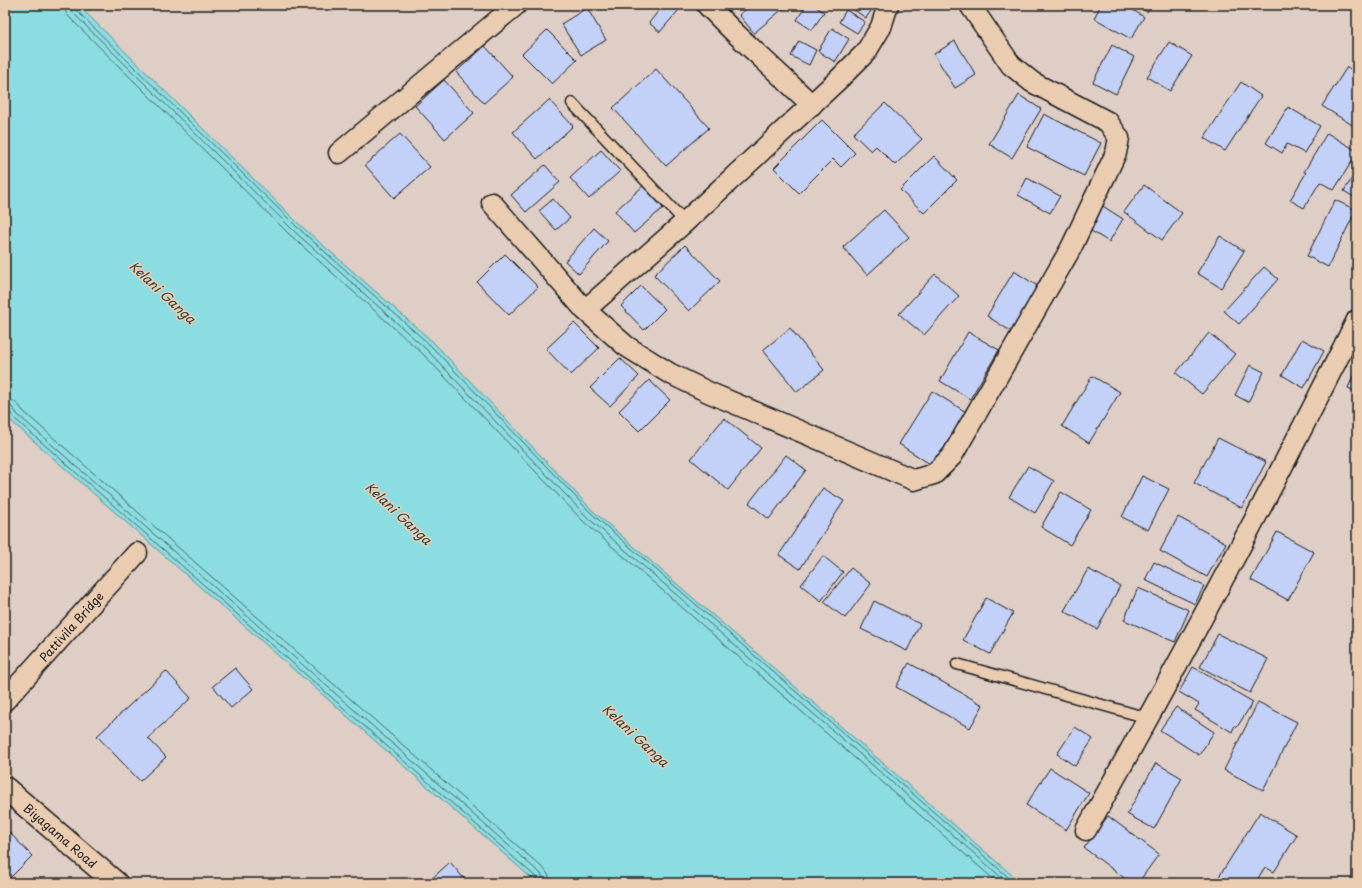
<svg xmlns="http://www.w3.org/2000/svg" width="1362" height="888" viewBox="0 0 1362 888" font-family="'Playpen Sans',sans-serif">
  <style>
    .water { fill: #8bdde1; stroke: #5f9092 }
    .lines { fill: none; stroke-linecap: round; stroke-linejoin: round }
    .shore { stroke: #48696b; stroke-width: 1 }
    .building { fill: #c3d1f8; stroke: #1c1c1c }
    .lane-casing { stroke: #1c1c1c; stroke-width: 13 }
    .street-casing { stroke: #1c1c1c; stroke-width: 23 }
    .primary-casing { stroke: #1c1c1c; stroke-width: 25 }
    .lane { stroke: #eacdb1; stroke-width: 10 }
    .street { stroke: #eacdb1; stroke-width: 20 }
    .primary { stroke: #eacdb1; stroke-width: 22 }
    .labels { text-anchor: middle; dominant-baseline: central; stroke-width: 3; stroke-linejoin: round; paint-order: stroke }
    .street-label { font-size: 12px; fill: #1c1c1c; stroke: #eacdb1 }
    .water-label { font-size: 13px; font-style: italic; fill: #324343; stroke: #eacdb1 }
  </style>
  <rect width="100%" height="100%" fill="#decec6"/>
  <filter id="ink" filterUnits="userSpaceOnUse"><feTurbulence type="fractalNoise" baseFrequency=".025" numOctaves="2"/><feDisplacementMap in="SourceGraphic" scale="8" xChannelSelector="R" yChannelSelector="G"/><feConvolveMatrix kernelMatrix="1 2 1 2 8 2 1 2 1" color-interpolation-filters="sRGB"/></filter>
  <g filter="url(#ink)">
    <path class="water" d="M5,5H78L300,225L433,342L593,511L1021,883H537L11,421L5,412Z"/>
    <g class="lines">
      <g class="shore">
        <path d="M64,5L65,11L69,17L290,235L422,353L583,521L998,883"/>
        <path d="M70,5L71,9L73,13L294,231L426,349L587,517L1008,883"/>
        <path d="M75,5L76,10L297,227L430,345L591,513L1015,883"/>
        <path d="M5,399C14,399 18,404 23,411L545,870L549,876L550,883"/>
        <path d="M5,405L12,407L18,415L541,874L543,878L544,883"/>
        <path d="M5,410L9,411L14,418L537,878L539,883"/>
      </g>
    </g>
    <g class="building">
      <path d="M663,5H683L660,32L649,23Z"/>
      <path d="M751,5H784L785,7L754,33L739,15Z"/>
      <path d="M806,5H813L824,12L812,30L797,20Z"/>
      <path d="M847,5H875L866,18Z"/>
      <path d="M1101,5H1125L1144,17L1131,39L1094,18Z"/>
      <path d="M1135,5H1151L1147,12Z"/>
      <path d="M587,8L606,40L581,55L561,24Z"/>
      <path d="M846,10L865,22L857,33L839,22Z"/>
      <path d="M832,28L849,39L835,62L818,51Z"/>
      <path d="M547,30L577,60L552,84L522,54Z"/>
      <path d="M799,41L816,50L809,65L791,56Z"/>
      <path d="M955,41L976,75L955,88L934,54Z"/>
      <path d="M1169,42L1192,56L1170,91L1147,77Z"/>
      <path d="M1112,45L1134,57L1116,94L1093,82Z"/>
      <path d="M485,46L513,77L484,103L456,72Z"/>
      <path d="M1347,67L1357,73V128L1322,106Z"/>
      <path d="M656,69L709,128L666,166L613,108Z"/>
      <path d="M444,80L474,113L445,139L415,106Z"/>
      <path d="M1241,82L1261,96L1225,151L1204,138Z"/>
      <path d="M1019,95L1041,109L1012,158L989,144Z"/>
      <path d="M549,100L573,126L537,159L513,132Z"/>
      <path d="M885,103L922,139L895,165L876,146L871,151L853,134Z"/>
      <path d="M1288,107L1320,126L1304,153L1287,144L1282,153L1266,143Z"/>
      <path d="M1044,114L1101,143L1084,176L1027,147Z"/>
      <path d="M822,120L855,153L841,167L833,159L799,193L774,168Z"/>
      <path d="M1327,133L1357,151V153L1334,190L1320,182L1304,208L1290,200L1306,173L1304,172Z"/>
      <path d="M400,134L430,167L394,198L365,165Z"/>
      <path d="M601,150L620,171L589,199L570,178Z"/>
      <path d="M934,156L957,180L924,213L900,190Z"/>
      <path d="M545,165L560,182L526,212L511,195Z"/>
      <path d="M1357,170V199L1344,191Z"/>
      <path d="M1027,178L1060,196L1050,213L1018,195Z"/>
      <path d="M1144,185L1182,213L1162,240L1124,212Z"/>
      <path d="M643,186L663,208L634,233L615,211Z"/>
      <path d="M553,199L570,218L556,230L539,211Z"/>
      <path d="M1335,200L1356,210L1328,267L1307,256Z"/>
      <path d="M1098,203L1123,219L1109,242L1083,226Z"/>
      <path d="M884,210L909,237L867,275L843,247Z"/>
      <path d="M594,228L608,241L579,274L565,261Z"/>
      <path d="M1220,236L1244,251L1221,288L1197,273Z"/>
      <path d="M685,245L720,281L689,311L654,275Z"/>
      <path d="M505,254L538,287L509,315L477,282Z"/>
      <path d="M1264,267L1278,279L1239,324L1224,311Z"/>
      <path d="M1014,271L1039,287L1012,332L987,316Z"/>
      <path d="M935,274L959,296L924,335L899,314Z"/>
      <path d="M641,286L665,309L644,330L621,306Z"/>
      <path d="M574,323L599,348L571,375L546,349Z"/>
      <path d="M790,328L824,370L797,392L763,350Z"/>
      <path d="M968,332L999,350L970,399L940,381Z"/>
      <path d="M1209,333L1235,354L1202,394L1176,373Z"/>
      <path d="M1302,339L1324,351L1304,388L1282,375Z"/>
      <path d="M620,358L639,376L610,406L590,388Z"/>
      <path d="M1250,365L1264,372L1248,402L1235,395Z"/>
      <path d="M1355,372L1357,373V392L1348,388Z"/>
      <path d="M1092,376L1120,392L1089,443L1062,426Z"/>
      <path d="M649,380L670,400L639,431L619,411Z"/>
      <path d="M932,391L966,412L933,466L899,444Z"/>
      <path d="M724,418L761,448L728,490L691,459Z"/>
      <path d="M1218,438L1266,462L1242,508L1194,483Z"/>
      <path d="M786,455L806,470L769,519L749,503Z"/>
      <path d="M1028,466L1054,481L1035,513L1009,497Z"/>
      <path d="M1142,476L1169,489L1148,530L1122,517Z"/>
      <path d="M823,488L844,501L800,569L779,555Z"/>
      <path d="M1061,492L1091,510L1070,545L1041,527Z"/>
      <path d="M1178,517L1226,543L1207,577L1160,551Z"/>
      <path d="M1277,532L1314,552L1288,600L1251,580Z"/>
      <path d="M823,556L843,572L821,601L801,585Z"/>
      <path d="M1154,562L1204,586L1195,604L1145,580Z"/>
      <path d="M851,568L871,584L845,618L824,602Z"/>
      <path d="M1088,569L1120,586L1097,629L1064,611Z"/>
      <path d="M1138,588L1189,610L1175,642L1124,620Z"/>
      <path d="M986,598L1013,613L990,654L963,640Z"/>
      <path d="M874,601L920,624L907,651L861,629Z"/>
      <path d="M1218,634L1268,659L1250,693L1200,667Z"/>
      <path d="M909,663L983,705L970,728L896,687Z"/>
      <path d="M1193,667L1253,702L1237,727L1235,725L1232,732L1195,710L1199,704L1179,692Z"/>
      <path d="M235,668L253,689L231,708L213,686Z"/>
      <path d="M166,671L191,698L148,738L166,757L140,781L97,736Z"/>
      <path d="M1258,702L1297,722L1263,790L1224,770Z"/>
      <path d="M1176,707L1214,732L1199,755L1160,730Z"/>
      <path d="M1075,727L1093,739L1075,766L1057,754Z"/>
      <path d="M1156,763L1182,778L1154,829L1127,814Z"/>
      <path d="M1050,768L1089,793L1066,830L1026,805Z"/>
      <path d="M1260,812L1297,835L1274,872L1265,867L1255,883H1215Z"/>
      <path d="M1108,816L1159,854L1138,883H1131L1084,848Z"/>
      <path d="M9,832L32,856L5,883V835Z"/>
      <path d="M450,862L465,880L462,883H427Z"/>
    </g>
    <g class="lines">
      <defs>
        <g id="lane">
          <path d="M572,103L685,222"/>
          <path d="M957,664L1148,718"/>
        </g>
        <g id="street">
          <path d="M707,5L734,32L812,105"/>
          <path d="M339,153L516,5"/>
          <path d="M492,203L585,310L626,346L669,373L708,392L914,480L934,474L952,456L1071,248L1116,153L1119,138L1108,122L1032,82L1011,65L970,5"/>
          <path d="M585,310L685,222L839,79L866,52L881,27L888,5"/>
          <path id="s1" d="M5,700L137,553"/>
          <path d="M1086,830C1180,662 1271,492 1357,320"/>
        </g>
        <g id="primary">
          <path id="s2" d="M5,788L116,883"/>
        </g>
      </defs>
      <use href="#lane" class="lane-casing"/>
      <use href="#street" class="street-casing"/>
      <use href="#primary" class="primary-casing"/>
      <use href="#lane" class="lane"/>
      <use href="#street" class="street"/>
      <use href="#primary" class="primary"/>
    </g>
  </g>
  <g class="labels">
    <g class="street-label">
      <text stroke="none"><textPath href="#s1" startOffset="99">Pattivila Bridge</textPath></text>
      <text stroke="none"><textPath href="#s2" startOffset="73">Biyagama Road</textPath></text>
    </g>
    <g class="water-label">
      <text transform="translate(163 292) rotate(43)">Kelani Ganga</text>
      <text transform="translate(399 513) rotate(43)">Kelani Ganga</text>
      <text transform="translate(636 735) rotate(43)">Kelani Ganga</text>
    </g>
  </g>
  <rect width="1362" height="888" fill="none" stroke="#eacdb1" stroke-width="20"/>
  <rect x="10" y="10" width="1342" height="868" fill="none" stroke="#1c1c1c" stroke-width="1.5" filter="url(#ink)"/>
</svg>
